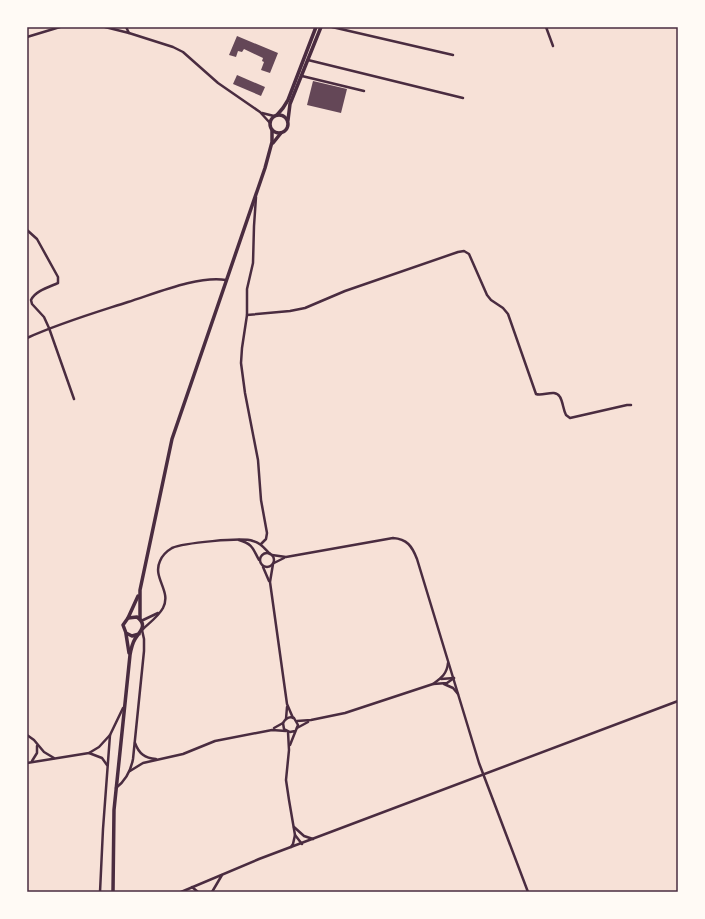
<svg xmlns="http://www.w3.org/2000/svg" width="705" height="919" viewBox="0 0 705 919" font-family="'Fira Sans Condensed',sans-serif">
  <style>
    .building { fill: #644757 }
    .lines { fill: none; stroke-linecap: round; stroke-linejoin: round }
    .minor { stroke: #4a2c40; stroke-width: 2.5 }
    .secondary { stroke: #4a2c40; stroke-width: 3.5 }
    .neatline { fill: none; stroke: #4a2c40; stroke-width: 1.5 }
  </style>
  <rect width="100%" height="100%" fill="#f7e1d7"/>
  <g class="building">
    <path d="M237,36L278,53L270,73L261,70L264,62L262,61L263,58L244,49L242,52L238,51L236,57L229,55Z"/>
    <path d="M237,75L265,87L261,96L233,84Z"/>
    <path d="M313,81L347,89L341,113L307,105Z"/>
  </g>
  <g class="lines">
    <g class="minor">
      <path d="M105,27L129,33"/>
      <path d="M126,27L129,33L173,47L183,52L218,83L260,112L270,123"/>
      <path d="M332,27L453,55"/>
      <path d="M546,27L553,46"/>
      <path d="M27,37L60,27"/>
      <path d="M308,60L463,98"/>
      <path d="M302,76L364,91"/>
      <path d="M262,113L274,116"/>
      <path d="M256,197L254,226L253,263L247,289V315L242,348L241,363L245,393L258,460L261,500L267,533L266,539L261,544"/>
      <path d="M27,230L37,239L58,277V283C49,287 35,291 31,300L32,304L44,317L49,328L74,399"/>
      <path d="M247,315L290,311L305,308L345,291L458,252L464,251L469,254L487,295L491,300L503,308L508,314L536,394C543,397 555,388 560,397C563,402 563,409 566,415L570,418L627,405H631"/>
      <path d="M27,338C60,323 94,313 128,302C154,294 199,275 226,280"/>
      <path d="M239,540C253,544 253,549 259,560"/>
      <circle cx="267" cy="560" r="7"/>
      <path d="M272,555L286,557L393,538C407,539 412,546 417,559L479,763L528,892"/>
      <path d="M274,563L284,558"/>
      <path d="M273,564L270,582L287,704L293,718"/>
      <path d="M263,567L269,581"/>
      <path d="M141,621L158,613"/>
      <path d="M142,630C149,623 158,617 163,608C172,591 152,578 160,561C162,556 167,551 172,548C183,543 242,537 253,541C261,543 264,548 270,554"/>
      <path d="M441,679L454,678"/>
      <path d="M433,684L447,683L454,678"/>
      <path d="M444,684L453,688L458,694"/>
      <path d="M286,719L287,707"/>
      <path d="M297,721L311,720L345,713L433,684C441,678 447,674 448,663"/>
      <path d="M274,728L283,723"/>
      <path d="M297,728L308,722"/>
      <path d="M288,732L289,750L286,780L289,800L295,835L302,844"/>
      <path d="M27,735L34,740L44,752L54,758"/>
      <path d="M135,743C139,754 145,758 156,759"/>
      <path d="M290,745L298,725L294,718C289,716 286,718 283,723L284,729L290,732L295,731"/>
      <path d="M89,753L102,758L107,765"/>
      <path d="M32,761L37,753V746"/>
      <path d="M27,763L89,753L99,747L110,735"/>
      <path d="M130,771L143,763L183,754L215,741L272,730L286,731"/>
      <path d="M116,788C125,781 131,770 133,759L144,651V639L142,630"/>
      <path d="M294,827L304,836L313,839"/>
      <path d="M291,847L293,844L295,835"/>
      <path d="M192,887L198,892"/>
      <path d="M100,892L103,829L110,735L123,708"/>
      <path d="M181,892L259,859L678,701"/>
      <path d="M212,892L222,875"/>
    </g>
    <g class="secondary">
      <circle cx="279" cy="124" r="9"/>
      <path d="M277,115L283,108L288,100L316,27"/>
      <path d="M288,120L290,104L321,27"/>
      <path d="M273,143L281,133"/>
      <path d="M128,618L138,596"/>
      <path d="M140,619V590L172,439L265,168L272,142V130"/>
      <path d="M126,634L129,653"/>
      <path d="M113,892L114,810L130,655C131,649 132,644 135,639C140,631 148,625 137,617L128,618L123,625L126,633L132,636L139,634"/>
    </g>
  </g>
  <rect width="705" height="919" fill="none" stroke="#fffaf5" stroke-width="56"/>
  <rect x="28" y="28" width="649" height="863" class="neatline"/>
</svg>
